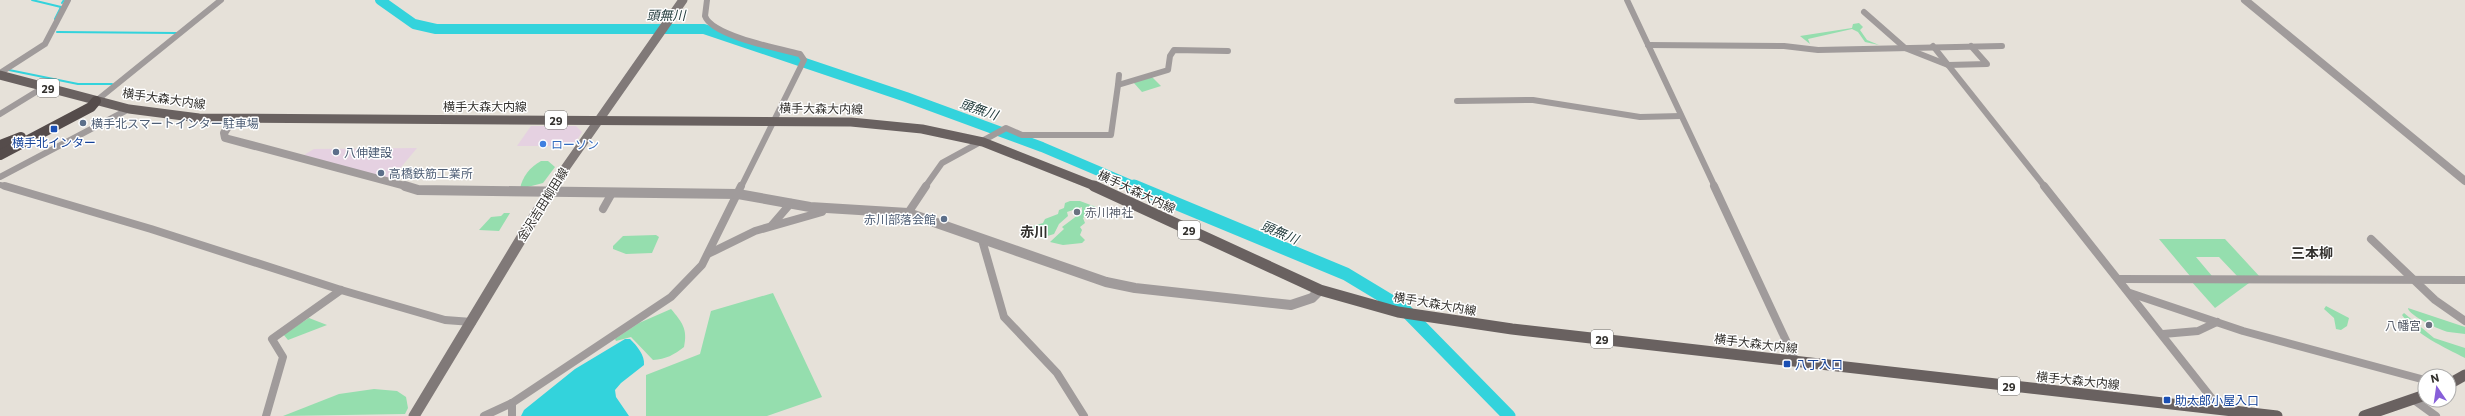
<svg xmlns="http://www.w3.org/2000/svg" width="2465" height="416" viewBox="0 0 2465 416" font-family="Commissioner,'Noto Sans JP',sans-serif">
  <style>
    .commercial { fill: #e5d1e1 }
    .green { fill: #95deae }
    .water { fill: #33d3dc }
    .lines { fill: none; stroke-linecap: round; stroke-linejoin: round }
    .stream { stroke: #33d3dc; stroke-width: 2 }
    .river-far1 { stroke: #33d3dc; stroke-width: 10 }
    .river { stroke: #33d3dc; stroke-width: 13 }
    .minor-far1 { stroke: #a09b9b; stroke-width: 6 }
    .minor { stroke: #a09b9b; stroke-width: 8 }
    .tertiary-far1 { stroke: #a09b9b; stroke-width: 8 }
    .tertiary { stroke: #a09b9b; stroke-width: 10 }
    .secondary-far1 { stroke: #807978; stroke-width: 9 }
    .secondary { stroke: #807978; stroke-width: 11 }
    .primary-far1 { stroke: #696160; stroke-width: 9 }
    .primary { stroke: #696160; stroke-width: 11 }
    .motorway { stroke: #554c4b; stroke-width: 10 }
    .service-dot { fill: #5c6f8a; stroke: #fff; stroke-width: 1.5 }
    .transit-dot { fill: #1a4fb4; stroke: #fff; stroke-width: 1.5 }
    .shop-dot { fill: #3f7fe0; stroke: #fff; stroke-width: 1.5 }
    .worship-dot { fill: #6b7280; stroke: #fff; stroke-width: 1.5 }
    .labels { text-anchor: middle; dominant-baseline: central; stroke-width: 3; stroke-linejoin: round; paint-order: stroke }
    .shield { fill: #fff; stroke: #706e6c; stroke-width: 1 }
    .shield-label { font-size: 11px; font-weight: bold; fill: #32302d }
    .street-label { font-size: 12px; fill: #32302d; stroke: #fff }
    .service-label { font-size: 12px; fill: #4e5e75; stroke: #fff; text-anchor: start }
    .transit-label { font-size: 12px; fill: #164399; stroke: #fff; text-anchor: start }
    .shop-label { font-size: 12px; fill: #366cbe; stroke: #fff; text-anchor: start }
    .worship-label { font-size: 12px; fill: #5b616d; stroke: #fff; text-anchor: start }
    .water-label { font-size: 13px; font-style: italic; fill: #233c3d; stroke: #fff }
    .quarter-label { font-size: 14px; font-weight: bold; fill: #32302d; stroke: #fff }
  </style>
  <rect width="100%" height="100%" fill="#e6e1d9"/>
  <g class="commercial">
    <path d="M531,126H576L582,132L576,142L566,146H517Z"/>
    <path d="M417,148L397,172L386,179L304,155L314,149Z"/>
  </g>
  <g class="green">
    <path d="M1859,23L1863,27L1860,30L1867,40L1879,45L1865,42L1858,32L1852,29L1808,39L1810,44L1800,36L1852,28L1853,24Z"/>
    <path d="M1152,77L1161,86L1142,92L1133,82Z"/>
    <path d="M541,161H548L555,167L543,183L520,189C522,177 530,167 541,161Z"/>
    <path d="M1070,201H1080L1096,207L1083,218L1085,223L1080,227L1082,230L1080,235L1085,240L1082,243L1063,245L1050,242L1064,229L1062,227L1082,212V207L1067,212L1068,216L1059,224L1054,234L1041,238L1035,232L1033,226L1043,223L1045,219L1058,214L1059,210L1064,208L1065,203Z"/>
    <path d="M504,213H510L499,231L479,230L491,217L501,216Z"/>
    <path d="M656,235L659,237L652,253L626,254L613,249V246L623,236Z"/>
    <path d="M2159,239H2225L2260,277H2238L2219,257H2196L2212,276H2190Z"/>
    <path d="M2191,281L2249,283L2215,308Z"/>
    <path d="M773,293L822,397L767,416H646V375L700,354L711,311Z"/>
    <path d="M2326,306L2349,318L2347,326L2341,330L2336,329L2334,318L2324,309Z"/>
    <path d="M2408,308L2465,327V334C2460,333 2454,333 2449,332C2441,331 2408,315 2408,308Z"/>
    <path d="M671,309C682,322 688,329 684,347C674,355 666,359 653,360L631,337L616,341L615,339L639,323Z"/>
    <path d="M2404,313L2434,338L2465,348V358C2444,347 2416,335 2402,315Z"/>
    <path d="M309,318L327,325L288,340L283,334Z"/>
    <path d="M374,389L397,391L406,397L408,408L405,414L283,416L339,394Z"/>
  </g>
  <path class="water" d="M625,339H630C637,346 645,355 644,365L621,383L615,390L616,397L629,416H521L524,410L575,369Z"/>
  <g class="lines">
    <g class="stream">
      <path d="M32,0L61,7L55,19"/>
      <path d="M62,3L64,0"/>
      <path d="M57,32L176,33"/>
      <path d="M9,70L78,84H112"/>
    </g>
    <path class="river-far1" d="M380,0L414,24L436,29H704L906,97L1042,147L1136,187"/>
    <path class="river" d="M1134,186L1346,274L1404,309L1509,416"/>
    <g class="minor-far1">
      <path d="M707,0L705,16C712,36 780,49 800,54L804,60L741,187"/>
      <path d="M1627,0L1715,187"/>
      <path d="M1864,12L1905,48L1948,65L1987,64L1971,46"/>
      <path d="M1648,45L1784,46L1818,50L2002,46"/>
      <path d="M1933,46L2045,187"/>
      <path d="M0,73L45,44L68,0"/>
      <path d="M1118,85L1119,75"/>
      <path d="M96,101L221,0"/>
      <path d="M1457,101L1533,100L1640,117L1681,116"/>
      <path d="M0,114L44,87"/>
      <path d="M0,177L129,109"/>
      <path d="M0,185L8,187"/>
      <path d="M925,187L942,163L1006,128L1022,135H1111L1118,85L1168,70L1170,56L1174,50L1228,51"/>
    </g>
    <g class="minor">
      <path d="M5,186L151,229L341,290L445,320L472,322"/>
      <path d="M1714,186L1796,362"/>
      <path d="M2044,186L2221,410"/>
      <path d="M603,209L612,193"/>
      <path d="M908,213L926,186"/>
      <path d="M772,225L791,203"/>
      <path d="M2371,239L2435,300L2465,321"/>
      <path d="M982,240L1004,317L1057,373L1084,416"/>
      <path d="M708,254L755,231L822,212L824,209"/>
      <path d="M2119,279L2465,280"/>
      <path d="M2130,293L2243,331L2425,380"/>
      <path d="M2163,334L2198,331L2217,322"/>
      <path d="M2414,400L2436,416"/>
      <path d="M512,403V416"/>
      <path d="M266,416L283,357L272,339L341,290"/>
      <path d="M484,416L512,403L671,297L702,265L741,186"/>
    </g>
    <g class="tertiary-far1">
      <path d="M2245,0L2465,181"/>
      <path d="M233,119L224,133L225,138L409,187"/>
    </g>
    <path class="tertiary" d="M405,186L418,190L738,194L810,207L908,213L1106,282L1135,288L1291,305L1312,298L1320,290"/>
    <path class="secondary-far1" d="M552,187L683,0"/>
    <path class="secondary" d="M414,416L553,186"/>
    <path class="primary-far1" d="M0,75L129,109L199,118L851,122L922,129L983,142L1097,187"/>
    <g class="primary">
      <path d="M1094,186L1320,290L1398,312L1512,329L2277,416"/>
      <path d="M2449,384L2465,375"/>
      <path d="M2364,416L2425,395"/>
    </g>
    <g class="motorway">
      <path d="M0,145L21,137"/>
      <path d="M0,155L91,107L96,101"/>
    </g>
  </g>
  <g class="service-dot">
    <circle cx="83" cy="123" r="4"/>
    <circle cx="336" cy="152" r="4"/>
    <circle cx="381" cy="173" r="4"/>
    <circle cx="944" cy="219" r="4"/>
  </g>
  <g class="transit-dot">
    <rect x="50" y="125" width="8" height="8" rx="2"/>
    <rect x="1783" y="360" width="8" height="8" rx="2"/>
    <rect x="2163" y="396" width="8" height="8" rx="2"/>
  </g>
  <circle class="shop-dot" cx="543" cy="144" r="4"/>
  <g class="worship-dot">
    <circle cx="1077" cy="212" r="4"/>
    <circle cx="2429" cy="325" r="4"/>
  </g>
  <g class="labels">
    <g class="shield">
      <rect x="37" y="79" width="22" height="18" rx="3"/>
      <rect x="545" y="111" width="22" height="18" rx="3"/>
      <rect x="1178" y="221" width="22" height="18" rx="3"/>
      <rect x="1591" y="330" width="22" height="18" rx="3"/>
      <rect x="1998" y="377" width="22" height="18" rx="3"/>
    </g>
    <g class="shield-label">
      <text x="48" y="88">29</text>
      <text x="556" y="120">29</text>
      <text x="1189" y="230">29</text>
      <text x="1602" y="339">29</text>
      <text x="2009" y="386">29</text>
    </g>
    <g class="street-label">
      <text transform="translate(164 98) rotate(8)">横手大森大内線</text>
      <text x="485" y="106">横手大森大内線</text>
      <text transform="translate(821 108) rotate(1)">横手大森大内線</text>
      <text transform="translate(1137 191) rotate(25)">横手大森大内線</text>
      <text transform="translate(542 204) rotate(-58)">金沢吉田柳田線</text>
      <text transform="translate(1435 303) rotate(10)">横手大森大内線</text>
      <text transform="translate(1756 343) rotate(7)">横手大森大内線</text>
      <text transform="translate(2078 380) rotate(6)">横手大森大内線</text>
    </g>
    <g class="service-label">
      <text x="91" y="123">横手北スマートインター駐車場</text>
      <text x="344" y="152">八伸建設</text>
      <text x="389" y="173">高橋鉄筋工業所</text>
      <text x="936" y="219" text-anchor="end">赤川部落会館</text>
    </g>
    <g class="transit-label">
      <text x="54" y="142" text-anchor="middle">横手北インター</text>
      <text x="1795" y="364">八丁入口</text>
      <text x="2175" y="400">助太郎小屋入口</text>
    </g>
    <g class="shop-label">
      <text x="551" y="144">ローソン</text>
    </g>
    <g class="worship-label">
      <text x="1085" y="212">赤川神社</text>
      <text x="2421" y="325" text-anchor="end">八幡宮</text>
    </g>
    <g class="water-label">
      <text x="666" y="15">頭無川</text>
      <text transform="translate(979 109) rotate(19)">頭無川</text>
      <text transform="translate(1280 232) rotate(23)">頭無川</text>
    </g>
    <g class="quarter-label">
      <text x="1034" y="231">赤川</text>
      <text x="2312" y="252">三本柳</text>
    </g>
  </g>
  <g transform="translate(2437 388) rotate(347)"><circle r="19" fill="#ffffff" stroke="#adacab"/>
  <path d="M0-3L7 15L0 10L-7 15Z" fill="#875fd9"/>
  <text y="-6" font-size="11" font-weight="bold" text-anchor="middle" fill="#32302d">N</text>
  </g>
</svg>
